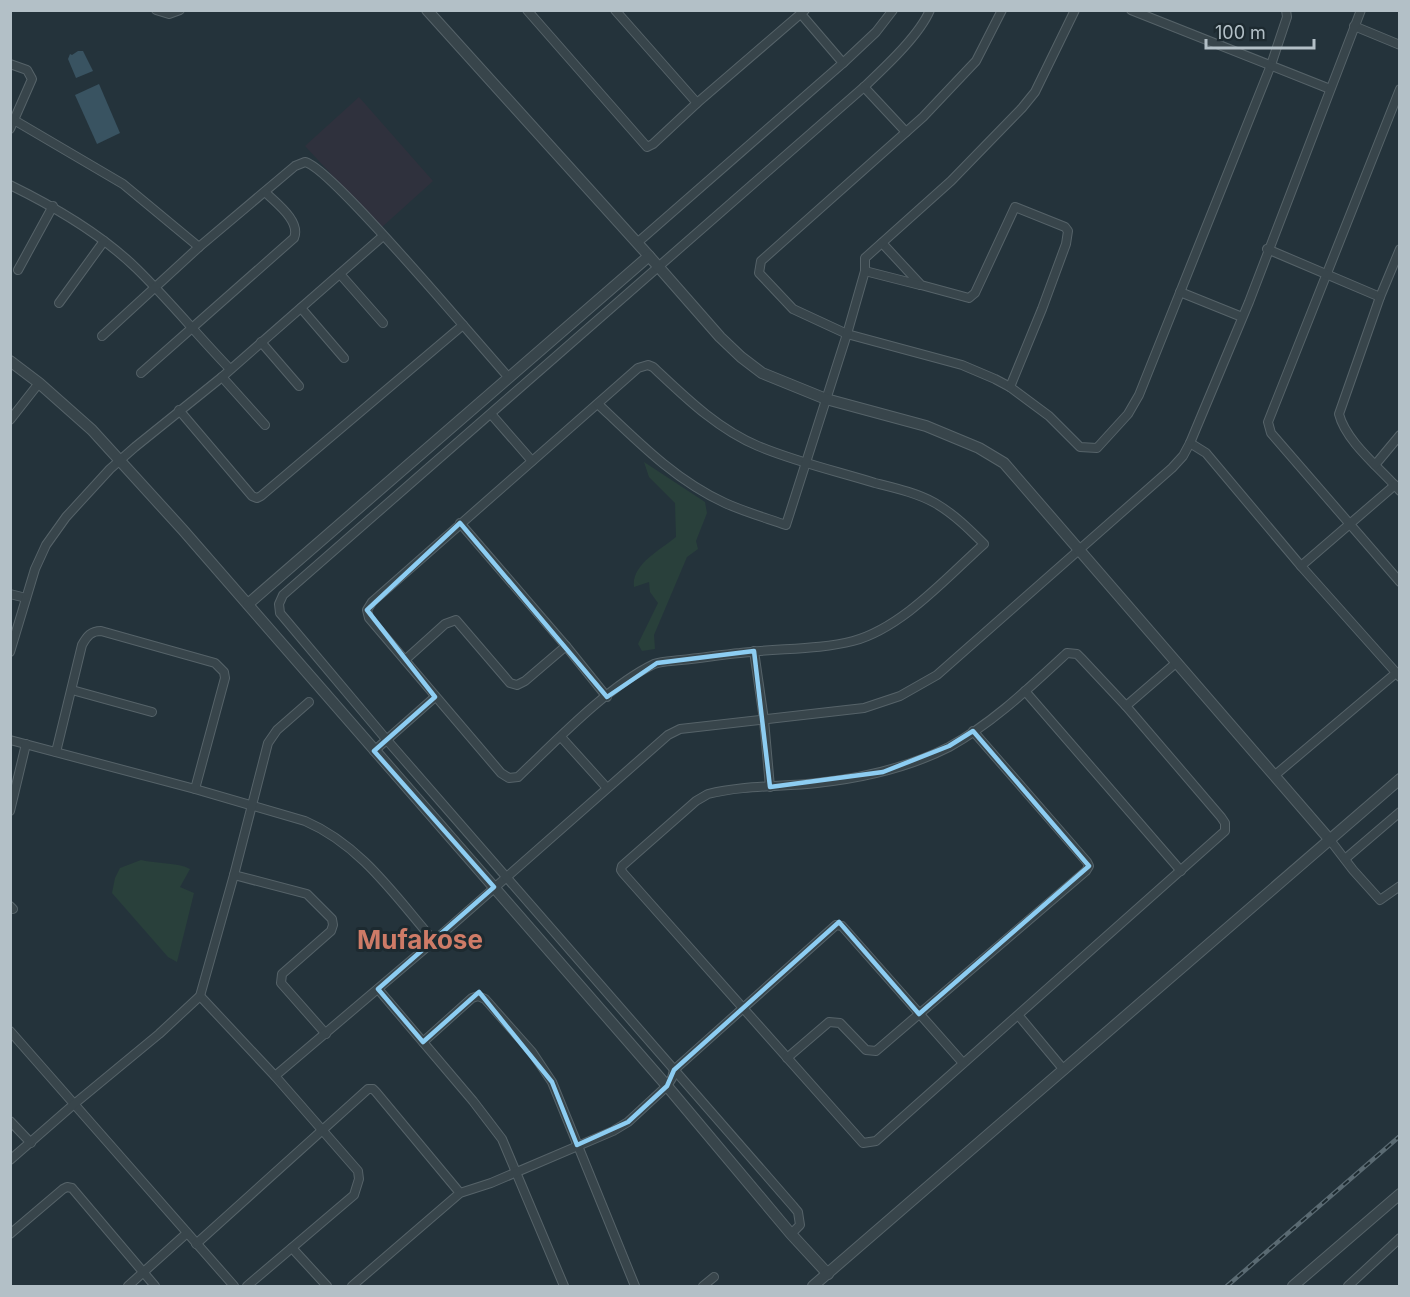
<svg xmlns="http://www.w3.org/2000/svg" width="1410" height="1297" viewBox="0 0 1410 1297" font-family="Inter,sans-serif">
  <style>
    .medical { fill: #2f313d }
    .green { fill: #29403b }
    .water { fill: #395361 }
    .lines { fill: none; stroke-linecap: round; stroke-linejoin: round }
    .minor-casing { stroke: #566369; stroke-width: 10 }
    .tertiary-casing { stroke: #566369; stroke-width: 12 }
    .minor { stroke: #38454b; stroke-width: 8 }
    .tertiary { stroke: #38454b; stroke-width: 10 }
    .rail-casing { stroke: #5a6a72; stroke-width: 4.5 }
    .rail { stroke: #1d2a30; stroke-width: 2; stroke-dasharray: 7; stroke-linecap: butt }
    .marked { fill: none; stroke: #8dcdf2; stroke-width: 4.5; stroke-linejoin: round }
    .labels { text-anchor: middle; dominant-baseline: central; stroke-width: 6; stroke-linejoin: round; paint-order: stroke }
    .district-label { font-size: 26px; font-weight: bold; fill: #ce7b67; stroke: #1d2a30 }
  </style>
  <rect width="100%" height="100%" fill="#24333b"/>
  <path class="medical" d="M359,97L433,181L381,228L305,146Z"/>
  <g class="green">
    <path d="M644,462L705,502L707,513L696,541L698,549L687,557L654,635L655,649L642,651L638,644L658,603L650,592L649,582L634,587C631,565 660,550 676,537L675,503L649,477Z"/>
    <path d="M141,860C156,864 178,862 190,869L180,887L194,893L177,962L168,957L112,893L115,878L120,868Z"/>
  </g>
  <g class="water">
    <path d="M78,51H83L93,71L76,78L68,59L70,54L72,55Z"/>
    <path d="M99,84L120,133L97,144L75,95Z"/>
  </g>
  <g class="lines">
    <defs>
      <g id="minor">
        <path d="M156,10L169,14L180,10"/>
        <path d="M527,10L647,147L653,144L697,103L805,10"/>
        <path d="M615,10L697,103"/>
        <path d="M1002,10L976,61L923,117L761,261L759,273L793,309L847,334L962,365L995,379L1010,387L1049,416L1080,447L1097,448L1128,414L1139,395L1271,65L1287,17L1286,10"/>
        <path d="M1131,10L1330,89"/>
        <path d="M801,14L843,63"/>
        <path d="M1354,26L1400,45"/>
        <path d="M10,64L27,70L32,79L10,129"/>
        <path d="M864,87L906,132"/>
        <path d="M1400,89L1268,422L1271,433L1400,582"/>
        <path d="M14,120L123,184L199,247"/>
        <path d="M10,185C55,207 100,233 136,268C169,300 198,336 230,369"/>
        <path d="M637,243L843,63L876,32L893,10"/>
        <path d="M882,243L921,285L969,298L975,293L1015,207L1065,227L1068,231L1066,244L1042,309L1010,387"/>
        <path d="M1267,249L1380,297L1400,249"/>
        <path d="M18,270L53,206"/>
        <path d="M865,271L920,285"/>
        <path d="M340,274L383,323"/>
        <path d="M1180,292L1242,317"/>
        <path d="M1380,297L1339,414C1346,442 1381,469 1400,491"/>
        <path d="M59,303L104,241"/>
        <path d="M301,308L344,358"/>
        <path d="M102,336L199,247L295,166L305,162C327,166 440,299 463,325"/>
        <path d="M261,342L299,386"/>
        <path d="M648,365L653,367C684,396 717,429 758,446C796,462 836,471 875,483C895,488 917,493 935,503C954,514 969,529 984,544C947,577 902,628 853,641C818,650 777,648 740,653C720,655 701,658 681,660C673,661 662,661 654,664C608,686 556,741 518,777L509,778L501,773L369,618L367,610L372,602L638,368Z"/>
        <path d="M141,373L294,238C301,221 276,203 265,192"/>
        <path d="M222,377L265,425"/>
        <path d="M598,404C637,441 676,481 725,503C745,512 766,518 786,525L847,334L865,271V258L951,181L1022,108L1035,92L1075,10"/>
        <path d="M179,410L252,496L257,498L261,496L463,325L509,378"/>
        <path d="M491,414L532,461"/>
        <path d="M10,420L39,383"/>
        <path d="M1190,443L1206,453L1301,566L1400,677"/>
        <path d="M1375,465L1400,435"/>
        <path d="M460,523L566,646"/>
        <path d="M1301,566L1395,485"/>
        <path d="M10,594L26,598"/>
        <path d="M754,651L764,720L770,787"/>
        <path d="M10,652L35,569L46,545L66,517L110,469L135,447L222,377L383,236"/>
        <path d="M1067,653L1077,654L1081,658L1126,706L1221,817L1225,823V831L876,1141L863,1143L623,873L621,870L622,866L696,801L708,794C743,785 781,787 817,783C863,778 908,768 949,747C993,723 1030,687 1067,653Z"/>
        <path d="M405,660L445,624L456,620L510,683L517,685L525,681L566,646L607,697"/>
        <path d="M72,690L152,712"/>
        <path d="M1025,691L1181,871"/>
        <path d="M1126,706L1177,662"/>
        <path d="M561,737L607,788"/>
        <path d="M10,740L195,789L305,821C361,845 395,896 434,941"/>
        <path d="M374,751L435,697"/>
        <path d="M56,752L82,645C87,636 91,631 101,631L215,663L224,672L225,678L195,789"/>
        <path d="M1274,776L1396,673"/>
        <path d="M10,811L26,744"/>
        <path d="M1330,840L1353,870L1380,900L1400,886"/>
        <path d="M1345,859L1400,812"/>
        <path d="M234,875L307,894L332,919L333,925L331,931L282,974L281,983L326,1034"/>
        <path d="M10,906L13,909"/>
        <path d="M378,989L473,1101L502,1139L564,1286"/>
        <path d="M200,996L275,1076L358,1171L359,1179L354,1195L247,1286"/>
        <path d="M1019,1016L1064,1070"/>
        <path d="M10,1031L234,1286"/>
        <path d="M423,1042L472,998L478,996L485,999L532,1052L552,1082L635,1286"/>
        <path d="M787,1058L829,1022L840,1023L866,1050L876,1051L1086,871L1089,866L1087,862L973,731"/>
        <path d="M275,1076L434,941L668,735L680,729L864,708L900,696L937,675L1172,468L1183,456L1190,443L1249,302L1361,10"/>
        <path d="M10,1121L31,1143"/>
        <path d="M10,1160L73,1105L159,1034L200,996L234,875L268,743L277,730L309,702"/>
        <path d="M10,1234L63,1189L67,1187L72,1188L155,1286"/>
        <path d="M791,1234L800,1225L798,1212L793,1206L386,739L280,613L279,604L283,595L864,87C884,68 919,36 930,10"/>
        <path d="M196,1244L368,1089H373L376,1092L460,1193"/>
        <path d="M292,1248L327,1286"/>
        <path d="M128,1286L187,1233"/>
        <path d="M352,1286L460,1193L491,1183L613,1131L628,1122L667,1086L672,1078L674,1070L836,925L842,926L963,1063"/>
        <path d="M703,1286L714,1277"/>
        <path d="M1348,1286L1400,1238"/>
      </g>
      <g id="tertiary">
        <path d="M427,10L649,256"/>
        <path d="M10,361L39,383L92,430L183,530L667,1086L791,1234L828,1274"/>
        <path d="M248,604L649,256L720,337L741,357L762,373L826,399L926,426L979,448L1004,463L1330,840"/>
        <path d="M813,1286L1400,779"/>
        <path d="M1293,1286L1400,1194"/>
      </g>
    </defs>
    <use href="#minor" class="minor-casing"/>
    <use href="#tertiary" class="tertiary-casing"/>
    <use href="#minor" class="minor"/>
    <use href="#tertiary" class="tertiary"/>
    <defs>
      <path id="rail" d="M1227,1286L1400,1136"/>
    </defs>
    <use href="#rail" class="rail-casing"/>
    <use href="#rail" class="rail"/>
  </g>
  <path class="marked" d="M460,523L607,697L657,663L754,651L770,787L883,772L949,746L973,731L1089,866L919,1014L839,922L674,1070L667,1086L628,1122L577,1145L552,1082L479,992L423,1042L378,989L494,887L374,751L435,697L367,610Z"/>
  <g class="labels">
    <g class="district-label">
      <text x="420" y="939">Mufakose</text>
    </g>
  </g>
  <rect width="1410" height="1297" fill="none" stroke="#b3c0c7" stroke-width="24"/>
  <path d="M1206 39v9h108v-9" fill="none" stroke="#b3c0c7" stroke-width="3"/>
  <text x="1215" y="39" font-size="18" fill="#b3c0c7" stroke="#1d2a30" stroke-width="4.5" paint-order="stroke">100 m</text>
</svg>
